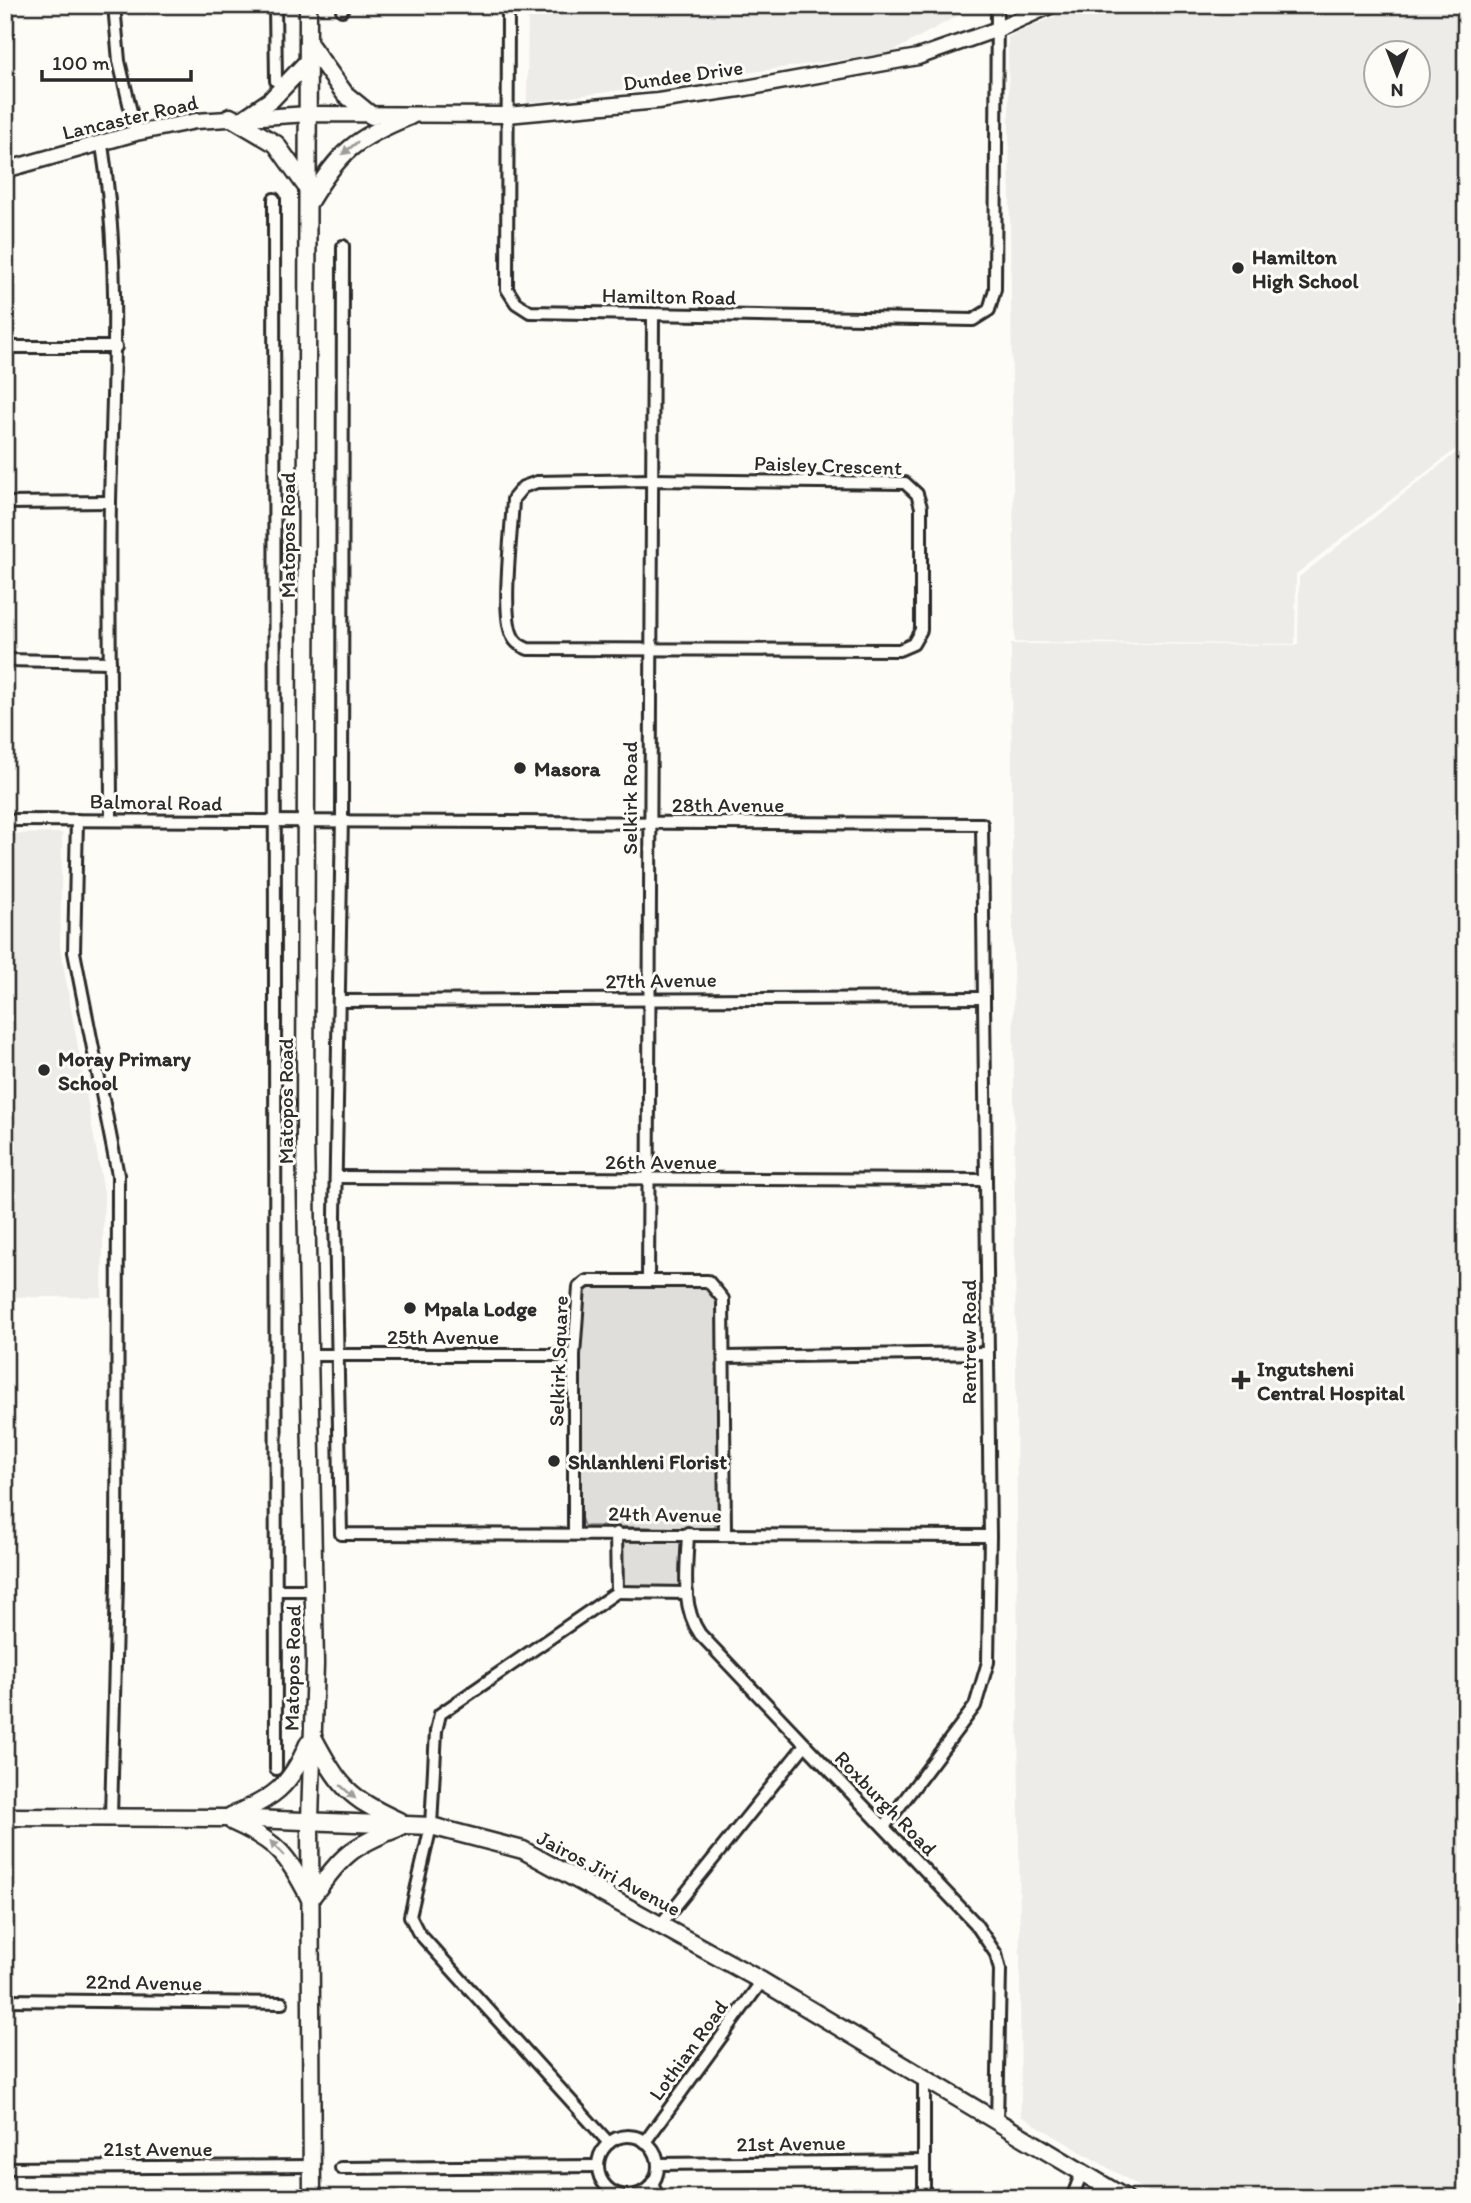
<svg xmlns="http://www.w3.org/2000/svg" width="1471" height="2203" viewBox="0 0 1471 2203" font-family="Itim,sans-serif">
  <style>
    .built { fill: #edece8; fill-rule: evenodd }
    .green { fill: #dfdeda; stroke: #858482; stroke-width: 2 }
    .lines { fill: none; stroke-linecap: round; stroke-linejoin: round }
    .minor-casing { stroke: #2b2b2b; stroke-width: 16 }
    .tertiary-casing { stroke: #2b2b2b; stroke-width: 19 }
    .secondary-casing { stroke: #2b2b2b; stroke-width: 21 }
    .minor { stroke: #fdfcf7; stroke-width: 10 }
    .tertiary { stroke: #fdfcf7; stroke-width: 14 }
    .secondary { stroke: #fdfcf7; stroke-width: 16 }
    .oneway { fill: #9e9e9b }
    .poi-dot { fill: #2b2b2b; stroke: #fdfcf7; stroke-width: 2.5 }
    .labels { text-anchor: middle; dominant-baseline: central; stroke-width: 6; stroke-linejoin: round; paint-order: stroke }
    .street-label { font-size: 21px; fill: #2b2b2b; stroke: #fdfcf7 }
    .poi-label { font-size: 21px; font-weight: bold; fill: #2b2b2b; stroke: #fdfcf7; text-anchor: start }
  </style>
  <rect width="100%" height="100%" fill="#fdfcf7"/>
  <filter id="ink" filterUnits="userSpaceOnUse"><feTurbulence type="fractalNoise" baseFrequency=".0143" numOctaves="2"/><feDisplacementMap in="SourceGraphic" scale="14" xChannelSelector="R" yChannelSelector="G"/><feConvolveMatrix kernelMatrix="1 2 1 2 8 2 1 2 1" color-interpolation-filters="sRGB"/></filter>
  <g filter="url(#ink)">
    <g class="built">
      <path d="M528,5H977L890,53L527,103Z"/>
      <path d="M1080,5H1466V441L1296,574L1295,644L1015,642L1008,37ZM1376,52H1418V94H1376Z"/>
      <path d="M1466,445V2198H1159L1021,2116L1011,644L1298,645L1299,577Z"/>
      <path d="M62,833L60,947L104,1193L102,1297H5V834Z"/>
    </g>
    <g class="green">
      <path d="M591,1287H707L719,1301L721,1515L714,1529L584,1526L581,1518V1301L585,1291Z"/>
      <path d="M621,1537L683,1538L682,1589L620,1588Z"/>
    </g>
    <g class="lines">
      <defs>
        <g id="minor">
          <path d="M114,5L119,61L136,133"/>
          <path d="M275,5L276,81"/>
          <path d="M342,5V10"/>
          <path d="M508,5L507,289L516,303L530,312L973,320L989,310L995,289L997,5"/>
          <path d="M102,145C121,265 113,380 110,501C108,607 111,714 111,820"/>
          <path d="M274,199L276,1769"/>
          <path d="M343,246L342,816L335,1216L341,1534L990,1536"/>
          <path d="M5,347H116"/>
          <path d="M651,480L905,483L917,494L921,507V630L913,644L899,650L528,649C521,646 515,643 512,635C501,611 512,530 513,499L523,487L537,482Z"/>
          <path d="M5,503L110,502"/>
          <path d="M5,660L110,662"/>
          <path d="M5,820L982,824L990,1536L988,1662L975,1706L884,1827"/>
          <path d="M77,820L74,952L118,1175L117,1583L111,1816"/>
          <path d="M339,1001L984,998"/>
          <path d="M336,1177L986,1180"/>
          <path d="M648,1281L653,315"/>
          <path d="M311,1355H574"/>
          <path d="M725,1357L987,1353"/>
          <path d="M574,1533V1355L579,1287L587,1281H708L723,1299L725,1534"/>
          <path d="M688,1533C687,1566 680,1605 700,1634L975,1923L996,1954L1000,1970L997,2124"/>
          <path d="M276,1590H315"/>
          <path d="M617,1592L687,1593"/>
          <path d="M661,1924L804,1746"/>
          <path d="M5,2000L282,2003"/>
          <circle cx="628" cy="2166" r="30"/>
          <path d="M645,2142L762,1981"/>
          <path d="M609,2143L418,1932L410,1916L431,1826L436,1731L440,1714L617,1592L616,1533"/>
          <path d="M658,2164L924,2161"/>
          <path d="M5,2168L312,2166"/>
          <path d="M341,2168L598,2166"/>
          <path d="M652,2183L658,2198"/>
          <path d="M924,2198V2079"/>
          <path d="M1072,2198L1082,2172"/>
        </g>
        <path id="tertiary" d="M5,170L136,133L196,121L309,114L507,115L658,101L746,88L918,57L998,29L1052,5"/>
        <g id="secondary">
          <path d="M308,5L305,1141L315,1664L310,1820L312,2198"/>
          <path d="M309,44L345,94L372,116"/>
          <path d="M230,117L276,144L308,189"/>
          <path d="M246,117L271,100L309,60"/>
          <path d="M309,202C339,152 355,138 410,116"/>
          <path d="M313,1737C340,1787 347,1797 399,1821"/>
          <path d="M231,1816C272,1799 290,1787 308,1744"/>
          <path d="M5,1817L225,1818L431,1826L523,1850L762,1981L1125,2198"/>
          <path d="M233,1822C276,1841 288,1855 309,1897"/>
          <path d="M310,1899C343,1856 347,1848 398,1828"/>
        </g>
      </defs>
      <use href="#minor" class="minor-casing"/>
      <use href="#tertiary" class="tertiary-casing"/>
      <use href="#secondary" class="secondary-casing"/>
      <use href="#minor" class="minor"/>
      <use href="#tertiary" class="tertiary"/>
      <use href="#secondary" class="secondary"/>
    </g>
    <defs><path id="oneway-solid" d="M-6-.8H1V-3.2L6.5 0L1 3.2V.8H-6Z" transform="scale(1.75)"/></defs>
    <g class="oneway">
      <use href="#oneway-solid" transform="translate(350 148) rotate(141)"/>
      <use href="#oneway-solid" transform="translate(348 1792) rotate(42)"/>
      <use href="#oneway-solid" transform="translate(277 1848) rotate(-133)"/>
    </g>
  </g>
  <g class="poi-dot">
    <circle cx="1238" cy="268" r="7"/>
    <circle cx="520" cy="768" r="7"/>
    <circle cx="44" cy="1070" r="7"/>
    <circle cx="410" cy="1308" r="7"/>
    <path d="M1237.5 1369.5h7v7h7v7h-7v7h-7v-7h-7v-7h7z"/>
    <circle cx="554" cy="1461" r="7"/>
  </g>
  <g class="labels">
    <g class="street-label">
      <text transform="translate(683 75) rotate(-8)">Dundee Drive</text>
      <text transform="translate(130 117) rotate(-13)">Lancaster Road</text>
      <text transform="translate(669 296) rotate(1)">Hamilton Road</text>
      <text transform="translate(828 465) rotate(2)">Paisley Crescent</text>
      <text transform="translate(287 535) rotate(-90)">Matopos Road</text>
      <text transform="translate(629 798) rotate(-90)">Selkirk Road</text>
      <text transform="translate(156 802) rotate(1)">Balmoral Road</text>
      <text x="728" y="804">28th Avenue</text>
      <text transform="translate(661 980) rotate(-1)">27th Avenue</text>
      <text transform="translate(285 1101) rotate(-90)">Matopos Road</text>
      <text x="661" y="1161">26th Avenue</text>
      <text x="443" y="1336">25th Avenue</text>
      <text transform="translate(968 1342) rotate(-90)">Rentrew Road</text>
      <text transform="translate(558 1361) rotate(-88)">Selkirk Square</text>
      <text transform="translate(665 1514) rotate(1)">24th Avenue</text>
      <text transform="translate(292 1668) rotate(-89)">Matopos Road</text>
      <text transform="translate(886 1803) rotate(46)">Roxburgh Road</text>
      <text transform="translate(609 1873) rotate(28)">Jairos Jiri Avenue</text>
      <text transform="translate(144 1982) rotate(1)">22nd Avenue</text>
      <text transform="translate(688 2050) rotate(-54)">Lothian Road</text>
      <text transform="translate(791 2143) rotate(-1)">21st Avenue</text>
      <text x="158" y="2148">21st Avenue</text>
    </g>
    <g class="poi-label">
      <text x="1252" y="256">Hamilton<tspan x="1252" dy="24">High School</tspan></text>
      <text x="534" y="768">Masora</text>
      <text x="58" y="1058">Moray Primary<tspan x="58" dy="24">School</tspan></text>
      <text x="424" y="1308">Mpala Lodge</text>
      <text x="1257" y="1368">Ingutsheni<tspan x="1257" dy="24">Central Hospital</tspan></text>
      <text x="568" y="1461">Shlanhleni Florist</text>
    </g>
  </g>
  <rect width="1471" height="2203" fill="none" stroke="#fdfcf7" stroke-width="28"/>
  <rect x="14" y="14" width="1443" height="2175" fill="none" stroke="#2b2b2b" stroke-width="2.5" filter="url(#ink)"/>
  <g transform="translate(1397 74) rotate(180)"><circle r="33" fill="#fdfcf7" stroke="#a9a8a5" stroke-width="2"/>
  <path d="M0-5L12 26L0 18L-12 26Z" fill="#2b2b2b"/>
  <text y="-10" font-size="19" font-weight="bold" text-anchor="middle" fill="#2b2b2b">N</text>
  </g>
  <path d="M42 70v10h149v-10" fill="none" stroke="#2b2b2b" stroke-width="3.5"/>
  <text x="52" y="70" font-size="21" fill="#2b2b2b" stroke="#fdfcf7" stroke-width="5" paint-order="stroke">100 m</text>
</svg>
